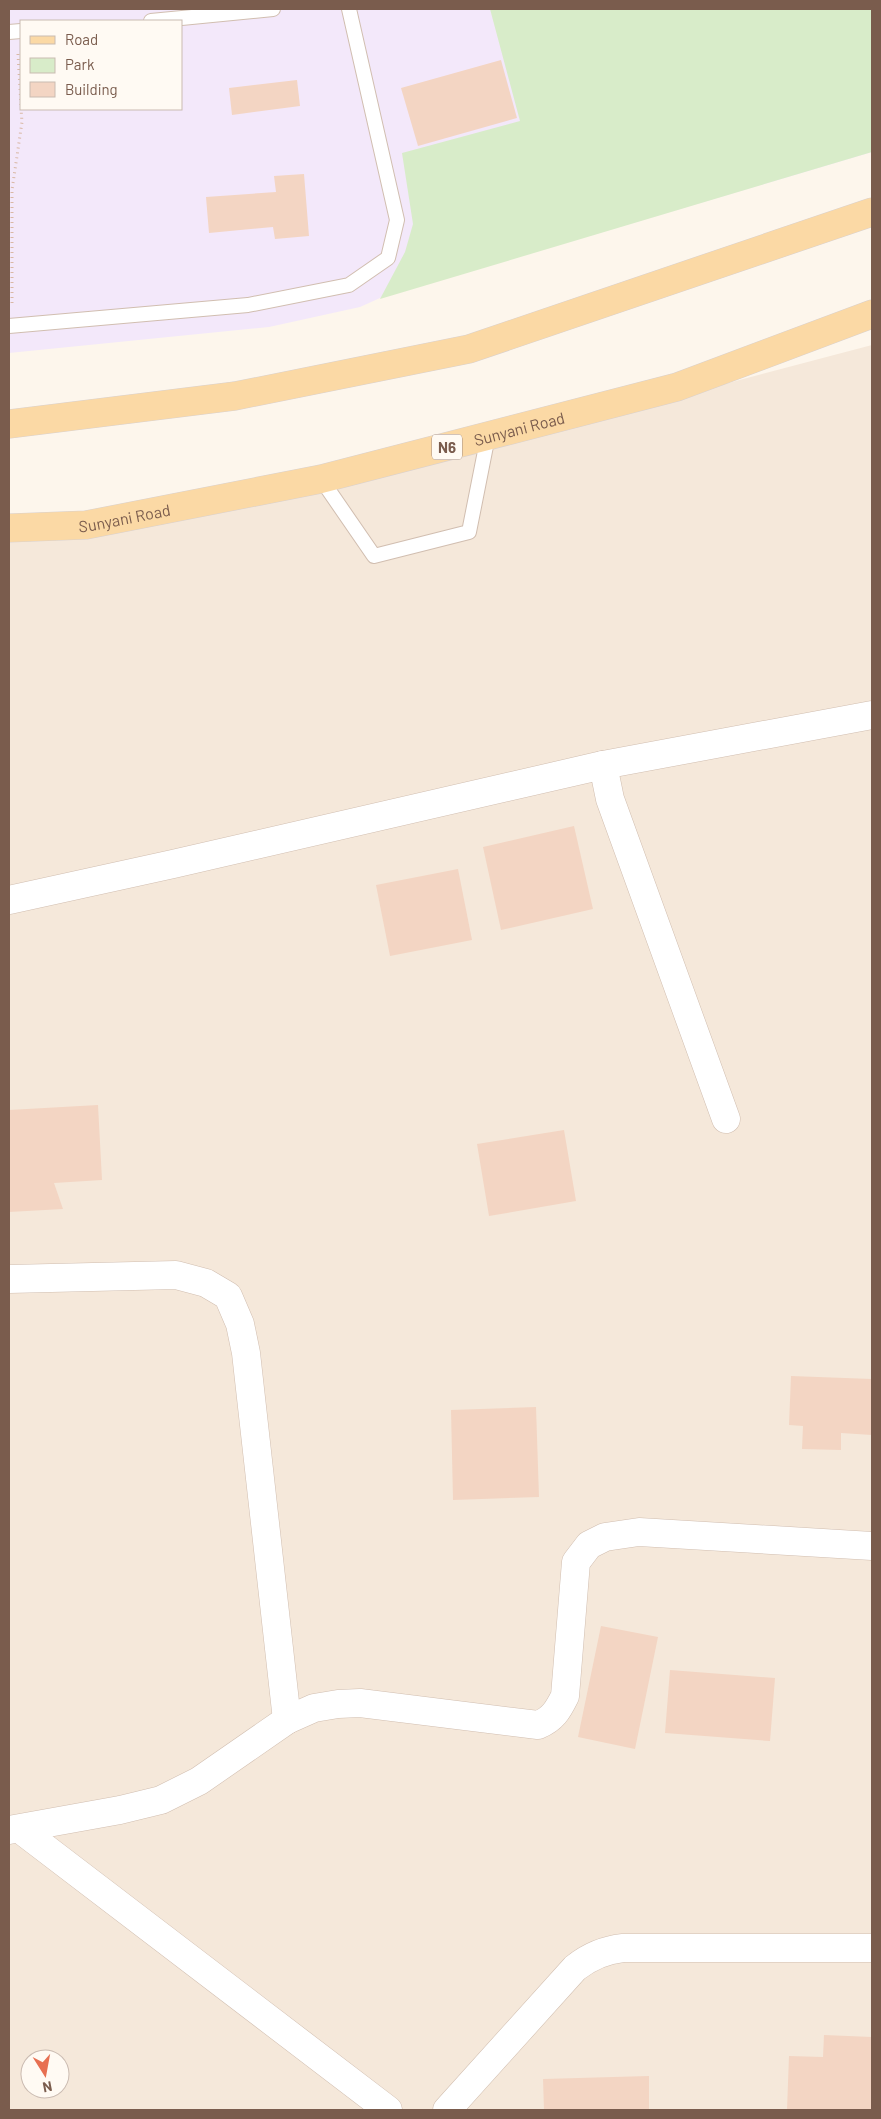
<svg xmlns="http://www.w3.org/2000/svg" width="881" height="2119" viewBox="0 0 881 2119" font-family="Barlow,sans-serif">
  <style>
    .residential { fill: #f5e8da; fill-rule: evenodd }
    .education { fill: #f3e8fa; fill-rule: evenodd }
    .green { fill: #d8ecc9 }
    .building { fill: #f3d5c3 }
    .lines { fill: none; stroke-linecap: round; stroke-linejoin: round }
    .lane-casing { stroke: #d1beb0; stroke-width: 16 }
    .street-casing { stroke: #d1beb0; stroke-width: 29 }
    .primary-casing { stroke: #dad1cd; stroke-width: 29 }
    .path { stroke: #d9b8a5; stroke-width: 3; stroke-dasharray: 1 4; stroke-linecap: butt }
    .lane { stroke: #fff; stroke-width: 14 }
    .street { stroke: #fff; stroke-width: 28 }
    .primary { stroke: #fbd9a5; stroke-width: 28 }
    .labels { text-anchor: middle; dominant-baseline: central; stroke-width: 4; stroke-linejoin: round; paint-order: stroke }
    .shield { fill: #fffaf3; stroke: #a28b7f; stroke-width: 1 }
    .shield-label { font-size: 15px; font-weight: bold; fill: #7a5c4d }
    .street-label { font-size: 16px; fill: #7a5c4d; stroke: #fffaf3 }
  </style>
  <rect width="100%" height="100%" fill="#fdf6ec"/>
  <path class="residential" d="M872,345V2110H9V539L615,413ZM30,2059H60V2089H30Z"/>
  <path class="education" d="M9,9H872V152L380,298L360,307L269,327L9,353ZM21,21H181V109H21Z"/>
  <path class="green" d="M490,9H872V152L380,299L405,252L413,224L402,153L520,121Z"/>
  <g class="building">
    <path d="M501,60L517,118L418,146L401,88Z"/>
    <path d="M297,80L300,106L232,115L229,88Z"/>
    <path d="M304,174L309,236L275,239L273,227L209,233L206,197L276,192L274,176Z"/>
    <path d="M574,826L593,909L501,930L483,847Z"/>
    <path d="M458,869L472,940L390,956L376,885Z"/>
    <path d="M98,1105L102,1180L54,1183L63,1209L9,1212V1110Z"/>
    <path d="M564,1130L576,1201L489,1216L477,1144Z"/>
    <path d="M791,1376L872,1379V1435L841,1433V1450L802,1449L803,1426L789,1425Z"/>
    <path d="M536,1407L539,1497L453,1500L451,1410Z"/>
    <path d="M601,1626L658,1637L635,1749L578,1737Z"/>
    <path d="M670,1670L775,1678L770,1741L665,1733Z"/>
    <path d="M824,2035L872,2037V2110H787L789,2056L823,2057Z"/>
    <path d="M649,2076V2110H544L543,2079Z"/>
  </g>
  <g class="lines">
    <defs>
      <g id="lane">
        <path d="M151,21L273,9"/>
        <path d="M9,32L21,31"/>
        <path d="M9,326L248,305L349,285L388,258L397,220L349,9"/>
        <path d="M321,479L374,556L469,532L488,436"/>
      </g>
      <g id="street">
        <path d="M603,765L872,715"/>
        <path d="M9,900L173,864L603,765L610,799L726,1119"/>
        <path d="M9,1279L176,1275L206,1283L228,1296L240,1324L246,1353L287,1720"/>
        <path d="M20,1829L388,2110"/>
        <path d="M9,1830L120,1810L161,1800L199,1781L287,1720L314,1708L338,1704L360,1703L538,1725C553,1719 558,1710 565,1696L576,1562L589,1545L605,1537L639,1532L872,1546"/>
        <path d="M447,2110L575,1968C590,1956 604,1950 623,1948H872"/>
      </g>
      <g id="primary">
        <path d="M9,424L235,396L469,349L872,212"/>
        <path id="s1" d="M9,528L86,525L321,479L677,387L872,314"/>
      </g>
    </defs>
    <use href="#lane" class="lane-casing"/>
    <use href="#street" class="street-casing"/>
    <use href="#primary" class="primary-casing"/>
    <g class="path">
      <path d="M18,54L21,106"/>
      <path d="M12,303V190L22,122L21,109"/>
    </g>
    <use href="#lane" class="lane"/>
    <use href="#street" class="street"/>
    <use href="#primary" class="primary"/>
  </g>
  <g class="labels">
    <rect class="shield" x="432" y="434.5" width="30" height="25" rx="4"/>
    <g class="shield-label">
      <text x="447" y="447">N6</text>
    </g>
    <g class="street-label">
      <text stroke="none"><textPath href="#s1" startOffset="521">Sunyani Road</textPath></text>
      <text stroke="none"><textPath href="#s1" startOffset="116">Sunyani Road</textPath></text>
    </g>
  </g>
  <rect width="881" height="2119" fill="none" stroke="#7a5c4d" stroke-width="20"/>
  <rect x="20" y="20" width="162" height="90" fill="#fffaf3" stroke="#cabbb1"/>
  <rect x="30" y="36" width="25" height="8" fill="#fbd9a5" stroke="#cabbb1"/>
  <text x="65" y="45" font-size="15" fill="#7a5c4d">Road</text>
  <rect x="30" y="58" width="25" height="15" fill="#d8ecc9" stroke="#cabbb1"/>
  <text x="65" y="70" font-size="15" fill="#7a5c4d">Park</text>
  <rect x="30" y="82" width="25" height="15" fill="#f3d5c3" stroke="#cabbb1"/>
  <text x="65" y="95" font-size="15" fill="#7a5c4d">Building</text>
  <g transform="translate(45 2074) rotate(169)"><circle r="24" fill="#fffaf3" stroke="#cabbb1"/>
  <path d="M0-4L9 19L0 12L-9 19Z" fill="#e76f51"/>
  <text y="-8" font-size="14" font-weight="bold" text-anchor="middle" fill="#7a5c4d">N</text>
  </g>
</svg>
